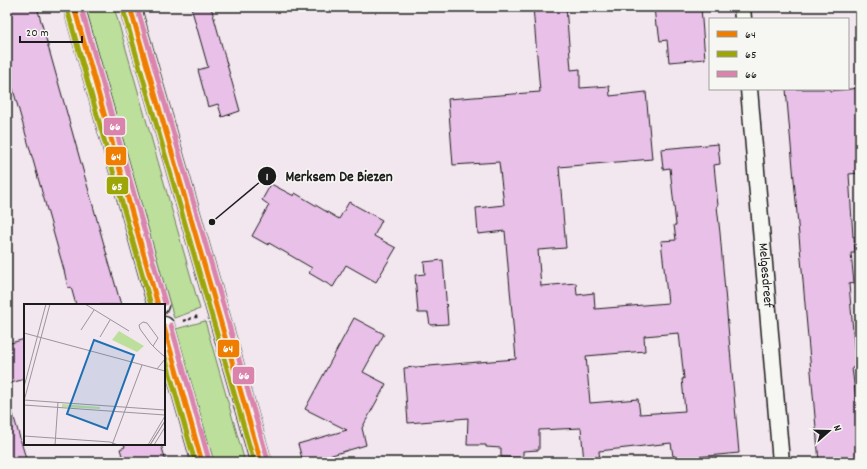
<svg xmlns="http://www.w3.org/2000/svg" width="867" height="469" viewBox="0 0 867 469" font-family="Dekko,sans-serif">
  <style>
    .green { fill: #bce09b; stroke: #6c7e5c }
    .building { fill: #e8c0e8; stroke: #1c1c1c; fill-rule: evenodd }
    .lines { fill: none; stroke-linecap: round; stroke-linejoin: round }
    .minor-casing { stroke: #1c1c1c; stroke-width: 19 }
    .tertiary-casing { stroke: #1c1c1c; stroke-width: 23 }
    .path { stroke: #1c1c1c; stroke-width: 2.5; stroke-dasharray: 3 3; stroke-linecap: butt }
    .minor { stroke: #f6f6f2; stroke-width: 16 }
    .tertiary { stroke: #f6f6f2; stroke-width: 20 }
    .bus-1-casing { stroke: #f6f6f2; stroke-width: 8 }
    .bus-2-casing { stroke: #f6f6f2; stroke-width: 8 }
    .bus-3-casing { stroke: #f6f6f2; stroke-width: 8 }
    .bus-1 { stroke: #ef7d00; stroke-width: 5 }
    .bus-2 { stroke: #9da507; stroke-width: 5 }
    .bus-3 { stroke: #da83ac; stroke-width: 5 }
    .labels { text-anchor: middle; dominant-baseline: central; stroke-width: 3; stroke-linejoin: round; paint-order: stroke }
    .street-label { font-size: 14px; fill: #1c1c1c; stroke: #f6f6f2 }
    .inset-road { fill: none; stroke: #9c959b; stroke-width: 1 }
    .view { fill: #1f6fb2; fill-opacity: 0.15; stroke: #1f6fb2; stroke-width: 2 }
    .inset-edge { fill: none; stroke: #1c1c1c; stroke-width: 2 }
    .leader { fill: none; stroke: #1c1c1c; stroke-width: 1.5 }
    .callout-dot { fill: #1c1c1c; stroke: #f6f6f2; stroke-width: 1.5 }
    .mark-label { font-size: 12px; text-anchor: middle; font-weight: bold; fill: #fff }
    .callout-label { font-size: 15px; text-anchor: middle; font-weight: bold; fill: #1c1c1c; stroke: #f6f6f2; stroke-width: 3; stroke-linejoin: round; paint-order: stroke }
    .line-badge { stroke: #f6f6f2; stroke-width: 1.5 }
    .badge-label { font-size: 11px; text-anchor: middle; font-weight: bold; fill: #fff }
  </style>
  <rect width="100%" height="100%" fill="#f2e6ef"/>
  <filter id="ink" filterUnits="userSpaceOnUse"><feTurbulence type="fractalNoise" baseFrequency=".025" numOctaves="2"/><feDisplacementMap in="SourceGraphic" scale="8" xChannelSelector="R" yChannelSelector="G"/><feConvolveMatrix kernelMatrix="1 2 1 2 8 2 1 2 1" color-interpolation-filters="sRGB"/></filter>
  <g filter="url(#ink)">
    <g class="green">
      <path d="M85,7H114L200,309L174,318Z"/>
      <path d="M205,321L245,462H214L176,329Z"/>
    </g>
    <g class="building">
      <path d="M7,7H37L121,305H76L71,287L68,288L64,270L7,68Z"/>
      <path d="M191,7H211L240,111L222,117L218,104L208,107L198,70L208,67Z"/>
      <path d="M533,7H566L571,70L580,69V88L609,86L610,96L646,92L652,159L559,167L566,248L538,250L541,286L576,283L577,295L594,293L595,309L668,303L661,241L676,240L674,225H676L670,168L663,169L661,149L718,144L720,164L714,165L718,206H717L720,233L739,453L676,459L675,456H673L671,443L599,451L600,462H584L581,428L539,430V450L523,451V458L501,457V448L486,447V445H467L468,418L408,423L404,368L516,359L505,231L478,234L476,208L504,205L499,162L453,165L448,99L540,92ZM679,333L684,379H682L685,411L640,414L638,399L590,403L586,356L645,351L644,336Z"/>
      <path d="M654,7H701L705,59L669,62L667,40L660,41L658,26H656Z"/>
      <path d="M860,88V173L849,174L853,237L854,236L855,253H851L854,283L849,284L856,367L852,368L859,422H860V462H819L786,89H830V91Z"/>
      <path d="M271,184L294,196L295,193L339,219L349,202L382,220L374,236L396,248L376,282L346,265L333,287L309,273L312,268L269,243L268,245L252,236L269,205L262,200Z"/>
      <path d="M443,260L448,324L430,325L428,313H418L415,275L425,274L424,262Z"/>
      <path d="M354,318L384,334L363,372L386,384L362,428L366,445L308,462H303L298,444L347,430L305,409Z"/>
      <path d="M25,339V379L7,384V344Z"/>
      <path d="M12,411L27,462H8V412Z"/>
      <path d="M124,444H161L166,462H124L120,449L125,447Z"/>
    </g>
    <g class="lines">
      <defs>
        <g id="minor">
          <path d="M742,7L743,19"/>
          <path id="s1" d="M749,89L781,462"/>
        </g>
        <g id="tertiary">
          <path d="M74,7L158,305"/>
          <path d="M130,7L261,462"/>
          <path d="M164,327L202,462"/>
        </g>
      </defs>
      <use href="#minor" class="minor-casing"/>
      <use href="#tertiary" class="tertiary-casing"/>
      <path class="path" d="M183,321L199,316"/>
      <use href="#minor" class="minor"/>
      <use href="#tertiary" class="tertiary"/>
      <defs>
        <g id="bus-1">
          <path d="M74,7L158,305"/>
          <path d="M130,7L261,462"/>
          <path d="M164,327L202,462"/>
        </g>
        <g id="bus-2">
          <path d="M67,9L151,305"/>
          <path d="M123,9L254,462"/>
          <path d="M164,353L195,462"/>
        </g>
        <g id="bus-3">
          <path d="M81,7L165,303"/>
          <path d="M137,7L268,460"/>
          <path d="M171,325L209,460"/>
        </g>
      </defs>
      <use href="#bus-1" class="bus-1-casing"/>
      <use href="#bus-2" class="bus-2-casing"/>
      <use href="#bus-3" class="bus-3-casing"/>
      <use href="#bus-1" class="bus-1"/>
      <use href="#bus-2" class="bus-2"/>
      <use href="#bus-3" class="bus-3"/>
    </g>
  </g>
  <g class="labels">
    <g class="street-label">
      <text stroke="none"><textPath href="#s1" startOffset="187">Melgesdreef</textPath></text>
    </g>
  </g>
  <g transform="translate(24 304)">
    <rect width="141" height="141" fill="#f2e6ef"/>
    <path d="M95,27L120,42L113,48L88,36ZM38,100L76,103V105L38,103Z" fill="#bce09b"/>
    <path class="inset-road" d="M61,0L105,27M57,26L70,6M0,29L141,67M76,33L86,16M129,42L134,34L123,19L119,18L115,21L116,25L127,40L133,46L141,53M133,65L141,55M0,83L22,0M0,96L141,106M0,97L26,0M0,101L141,111M0,132L86,138L94,141M31,141L34,98M88,141L118,61M124,141L141,112M126,141L141,117M126,141L141,117M130,141L141,123"/>
    <path class="view" d="M70,36L110,51L83,125L43,110Z"/>
    <rect width="141" height="141" class="inset-edge"/>
  </g>
  <path class="leader" d="M212 222L267 176"/>
  <g class="callout-dot">
    <circle cx="212" cy="222" r="4"/>
    <circle cx="267" cy="176" r="10"/>
  </g>
  <g class="mark-label">
    <text x="267" y="180">1</text>
  </g>
  <g class="callout-label">
    <text x="339" y="181">Merksem De Biezen</text>
  </g>
  <g class="line-badge">
    <rect x="103" y="117" width="23" height="19" rx="4" fill="#da83ac"/>
    <rect x="105" y="146" width="22" height="20" rx="4" fill="#ef7d00"/>
    <rect x="106" y="176" width="23" height="19" rx="4" fill="#9da507"/>
    <rect x="217" y="339" width="23" height="19" rx="4" fill="#ef7d00"/>
    <rect x="232" y="366" width="23" height="19" rx="4" fill="#da83ac"/>
  </g>
  <g class="badge-label">
    <text x="115" y="130">66</text>
    <text x="116" y="160">64</text>
    <text x="117" y="190">65</text>
    <text x="228" y="352">64</text>
    <text x="244" y="379">66</text>
  </g>
  <rect width="867" height="469" fill="none" stroke="#f6f6f2" stroke-width="24"/>
  <rect x="12" y="12" width="843" height="445" fill="none" stroke="#1c1c1c" stroke-width="1.5" filter="url(#ink)"/>
  <rect x="709" y="18" width="140" height="72" fill="#f6f6f2" stroke="#9f9f9c"/>
  <rect x="717" y="31" width="20" height="6" fill="#ef7d00" stroke="#9f9f9c"/>
  <text x="745" y="38" font-size="12" fill="#1c1c1c">64</text>
  <rect x="717" y="51" width="20" height="6" fill="#9da507" stroke="#9f9f9c"/>
  <text x="745" y="58" font-size="12" fill="#1c1c1c">65</text>
  <rect x="717" y="71" width="20" height="6" fill="#da83ac" stroke="#9f9f9c"/>
  <text x="745" y="78" font-size="12" fill="#1c1c1c">66</text>
  <g transform="translate(829 431) rotate(70)" stroke="#f6f6f2" stroke-width="3" paint-order="stroke">
  <path d="M0-3L7 15L0 10L-7 15Z" fill="#1c1c1c"/>
  <text y="-6" font-size="11" font-weight="bold" text-anchor="middle" fill="#1c1c1c">N</text>
  </g>
  <path d="M20 36v6h62v-6" fill="none" stroke="#1c1c1c" stroke-width="2"/>
  <text x="26" y="36" font-size="12" fill="#1c1c1c" stroke="#f6f6f2" stroke-width="3" paint-order="stroke">20 m</text>
</svg>
